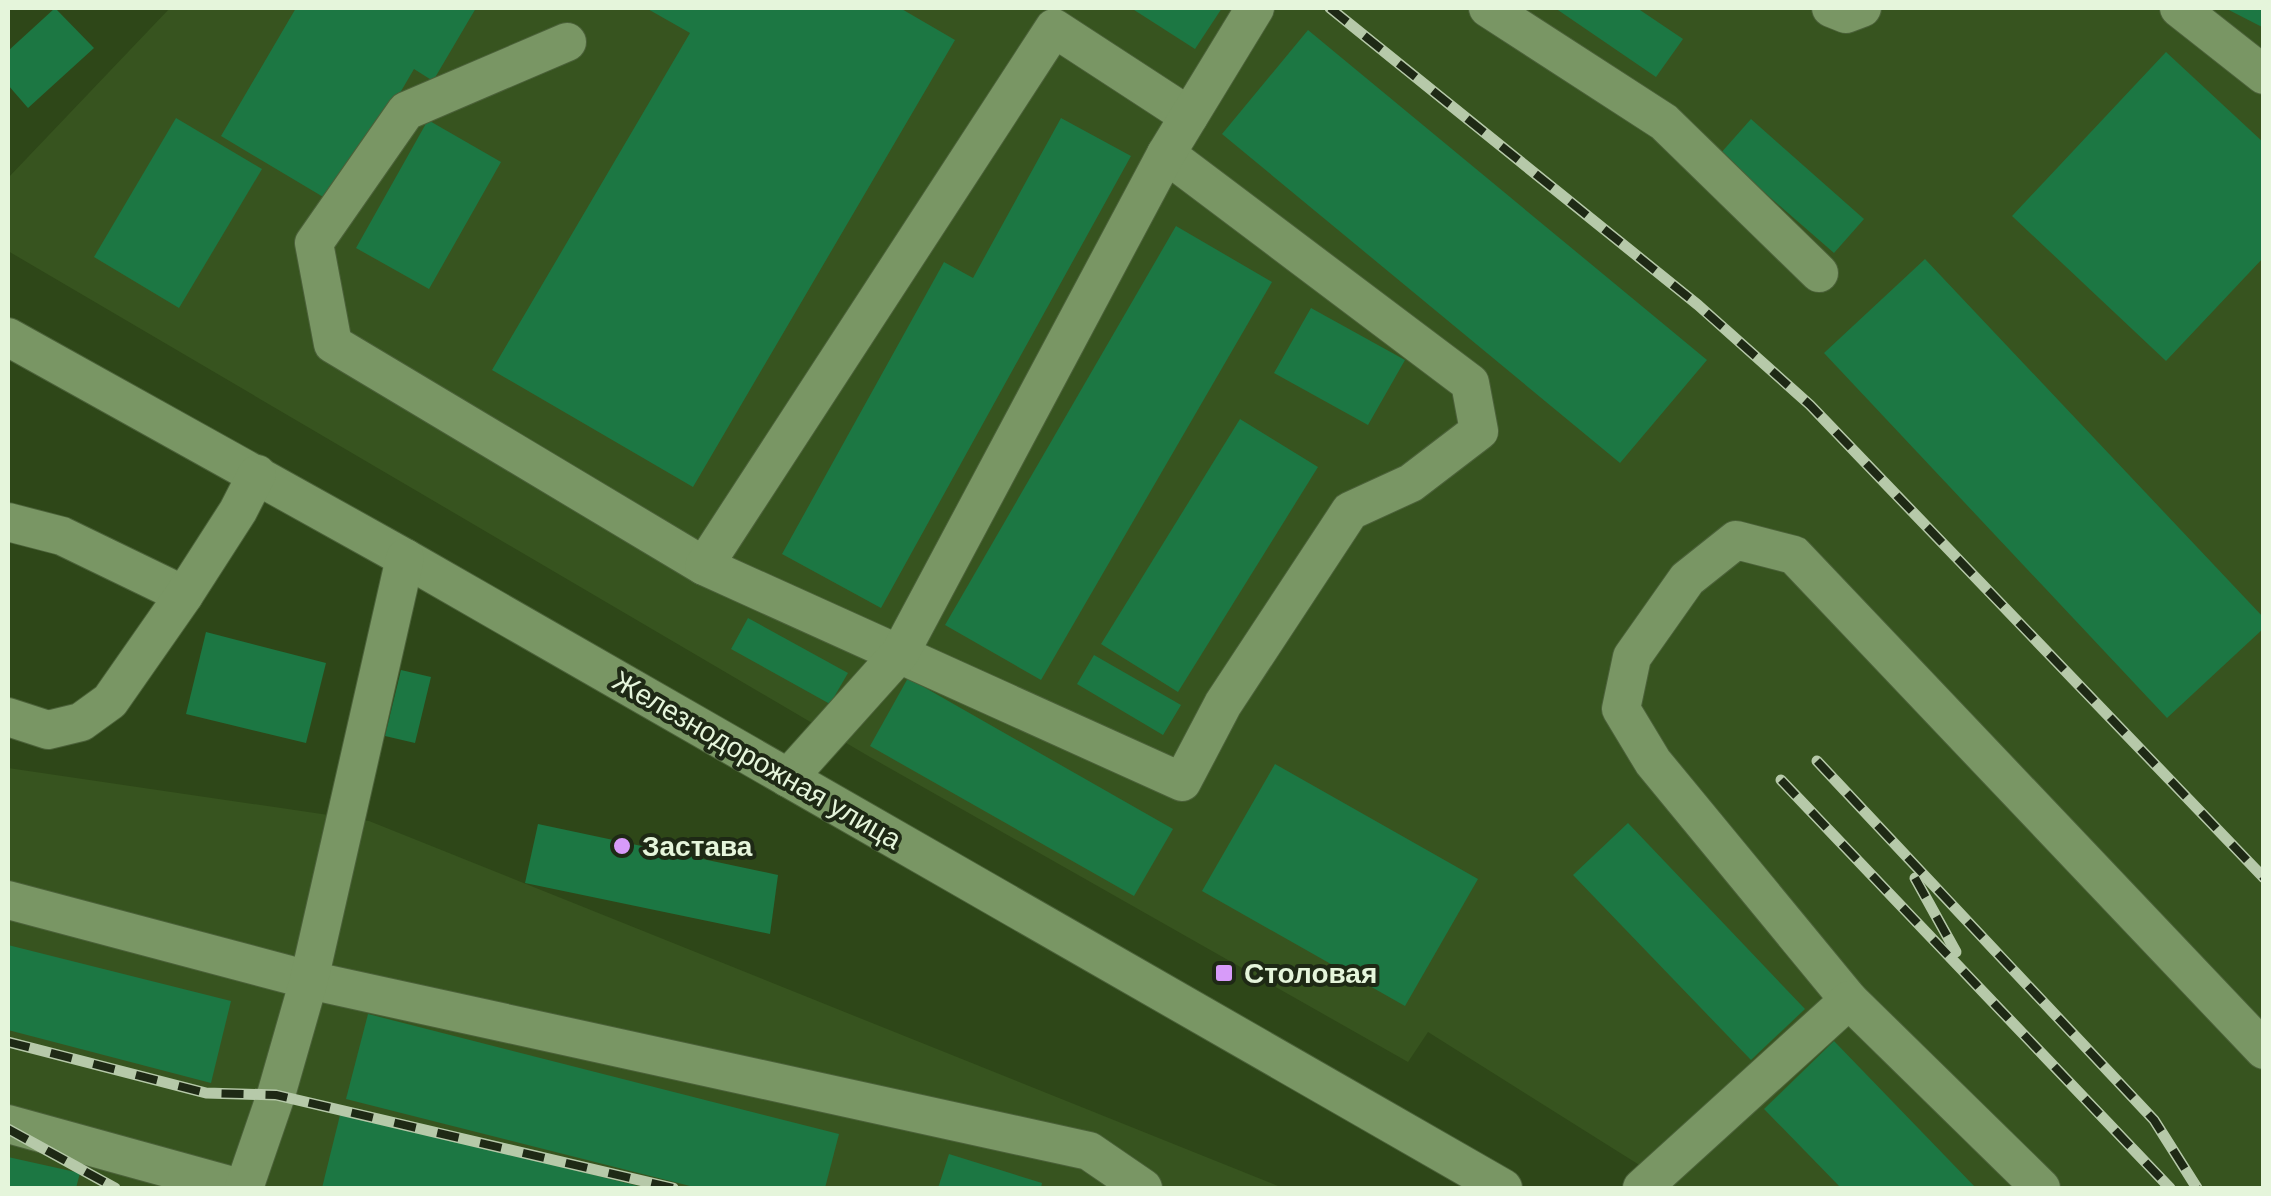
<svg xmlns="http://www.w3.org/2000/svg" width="2271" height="1196" viewBox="0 0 2271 1196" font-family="Arial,sans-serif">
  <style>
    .built { fill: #37541f }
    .building { fill: #1c7743 }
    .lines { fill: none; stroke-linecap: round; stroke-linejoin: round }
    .minor-casing { stroke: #4b6139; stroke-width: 40 }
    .minor { stroke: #799664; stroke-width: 38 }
    .rail-casing { stroke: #b6c9a9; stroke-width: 11 }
    .rail { stroke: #1e2915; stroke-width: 8; stroke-dasharray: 22; stroke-linecap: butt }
    .poi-dot { fill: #d79bf9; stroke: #1e2915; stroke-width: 4 }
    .labels { text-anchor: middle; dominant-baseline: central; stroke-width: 8; stroke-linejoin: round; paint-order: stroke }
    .street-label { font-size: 28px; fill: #e5f5db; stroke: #1e2915 }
    .poi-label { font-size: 28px; font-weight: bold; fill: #e5f5db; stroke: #1e2915; text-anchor: start }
  </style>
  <rect width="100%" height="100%" fill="#2e4718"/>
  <g class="built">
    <path d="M170,8H2263V1188H1676L1428,1032L1408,1062L870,757L8,251V178Z"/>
    <path d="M8,768L369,821L1283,1188H8Z"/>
  </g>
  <g class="building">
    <path d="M55,8L94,48L28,108L8,85V51Z"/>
    <path d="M296,8H476L433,81L414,69L335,204L221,136Z"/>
    <path d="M646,8H900L955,40L693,487L492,370L690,33Z"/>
    <path d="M1131,8H1222L1195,49Z"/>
    <path d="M1555,8H1637L1683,39L1656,77Z"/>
    <path d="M2225,8H2264V28Z"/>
    <path d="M1308,30L1707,360L1620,463L1222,134Z"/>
    <path d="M2166,52L2264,143V257L2166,361L2012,216Z"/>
    <path d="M176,118L262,169L179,308L94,257Z"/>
    <path d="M1061,118L1131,156L881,608L782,554L944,262L973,278Z"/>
    <path d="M1751,119L1864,219L1834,253L1720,154Z"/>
    <path d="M428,120L501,162L429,289L356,248Z"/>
    <path d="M1176,226L1272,282L1041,680L945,625Z"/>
    <path d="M1925,259L2264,618V628L2167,718L1824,353Z"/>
    <path d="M1311,308L1405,360L1368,425L1274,373Z"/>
    <path d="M1240,419L1318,467L1178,692L1101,644Z"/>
    <path d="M748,618L848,673L830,704L731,649Z"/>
    <path d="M206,632L326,663L306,743L186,714Z"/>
    <path d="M1094,655L1181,705L1163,735L1077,684Z"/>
    <path d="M401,670L431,677L415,743L385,736Z"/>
    <path d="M908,678L1173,829L1134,896L870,746Z"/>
    <path d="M1275,764L1478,879L1405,1006L1202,891Z"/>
    <path d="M1628,823L1805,1009L1751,1060L1573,875Z"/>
    <path d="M538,824L778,875L770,934L525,883Z"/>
    <path d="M8,945L231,1001L211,1083L8,1030Z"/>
    <path d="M368,1014L839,1134L825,1188H698L346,1099Z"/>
    <path d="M1834,1041L1976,1188H1841L1764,1109Z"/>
    <path d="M341,1111L642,1187V1188H322Z"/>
    <path d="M949,1154L1042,1183L1041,1188H938Z"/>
    <path d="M8,1157L80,1173L76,1188H8Z"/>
  </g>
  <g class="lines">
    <defs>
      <g id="minor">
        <path d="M1488,8L1664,122L1819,273"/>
        <path d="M1831,8L1846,14L1862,8"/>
        <path d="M2179,8L2264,75"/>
        <path d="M567,42L406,111L314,243L333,344L704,566"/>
        <path d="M1166,154L1470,383L1479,431L1411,483L1350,511L1223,704L1182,782L704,566L1054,28L1189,116"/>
        <path d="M8,337L405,558L1503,1188"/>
        <path d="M8,522L62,536L184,595"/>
        <path d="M8,717L48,730L81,722L110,701L184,595L238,511L257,474"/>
        <path d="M788,778L900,653L1166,154L1255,8"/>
        <path d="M8,900L309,980L1089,1151L1143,1188"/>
        <path d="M1849,1000L1653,762L1621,709L1632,657L1687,579L1736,540L1794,555L2264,1050"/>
        <path d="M8,1124L240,1188"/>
        <path d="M244,1188L276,1095L309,980L405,558"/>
        <path d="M1642,1188L1849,1000L2041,1188"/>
      </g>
    </defs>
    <use href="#minor" class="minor-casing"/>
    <use href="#minor" class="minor"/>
    <defs>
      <g id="rail">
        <path d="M1330,8L1698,305L1810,405L2264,878"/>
        <path d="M1817,761L2154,1120L2197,1188"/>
        <path d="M1781,780L2170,1188"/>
        <path d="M1915,878L1956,952"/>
        <path d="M8,1042L206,1093L276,1095L673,1188"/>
        <path d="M8,1129L115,1188"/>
      </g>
    </defs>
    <use href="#rail" class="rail-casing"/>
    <use href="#rail" class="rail"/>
  </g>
  <g class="poi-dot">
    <circle cx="622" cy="846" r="10"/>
    <rect x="1214" y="963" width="20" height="20" rx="5"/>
  </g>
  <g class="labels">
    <g class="street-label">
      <text transform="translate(757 760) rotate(30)">Железнодорожная улица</text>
    </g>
    <g class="poi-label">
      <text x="642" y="846">Застава</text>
      <text x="1244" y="973">Столовая</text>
    </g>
  </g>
  <rect width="2271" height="1196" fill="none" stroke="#e5f5db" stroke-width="20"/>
</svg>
